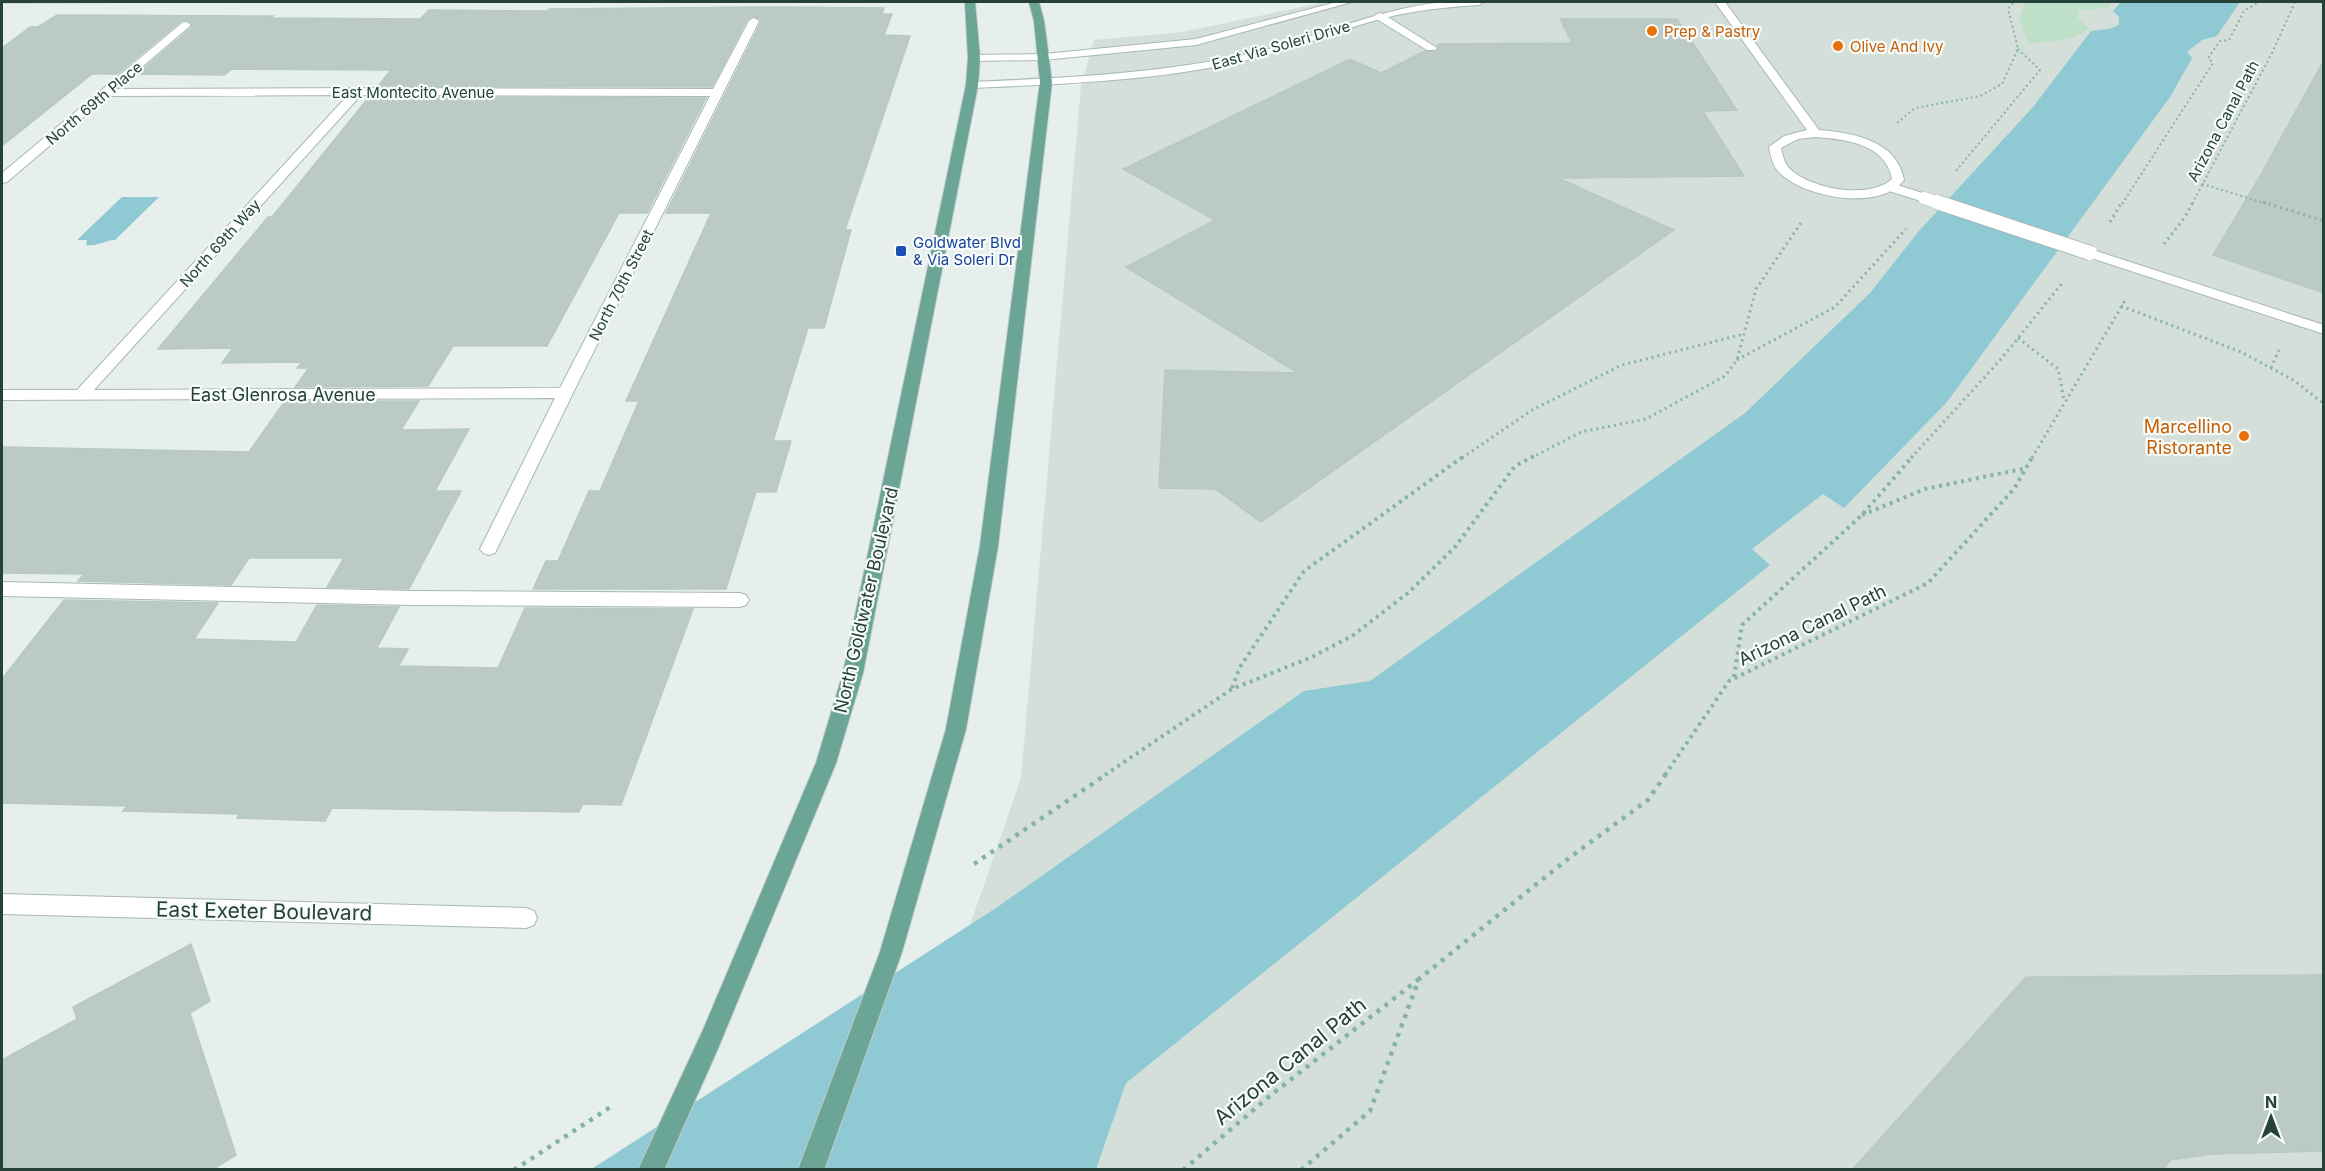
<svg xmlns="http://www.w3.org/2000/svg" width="2325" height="1171" viewBox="0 0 2325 1171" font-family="Inter,sans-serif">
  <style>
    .built { fill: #d4dfda }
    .green { fill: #bfe0c8 }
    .water { fill: #8ec9d4 }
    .building { fill: #bbcac4; stroke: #b8c9c2; stroke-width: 1.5 }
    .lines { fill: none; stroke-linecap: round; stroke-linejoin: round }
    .service-casing { stroke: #a8b8b2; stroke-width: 2 }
    .pedestrian-casing { stroke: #a8b8b2; stroke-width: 2 }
    .minor-casing { stroke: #a8b8b2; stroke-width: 2 }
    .primary-casing { stroke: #c2cac8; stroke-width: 2 }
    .path-far3 { stroke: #86b3a5; stroke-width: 2; stroke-dasharray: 2 3; stroke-linecap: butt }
    .path-far2 { stroke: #86b3a5; stroke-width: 3; stroke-dasharray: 2 4; stroke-linecap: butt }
    .path-far1 { stroke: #86b3a5; stroke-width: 4; stroke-dasharray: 3 4.5; stroke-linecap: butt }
    .path { stroke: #86b3a5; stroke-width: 4.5; stroke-dasharray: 4 6; stroke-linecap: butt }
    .service { fill: #fff; fill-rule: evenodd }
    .pedestrian { fill: #fff; fill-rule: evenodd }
    .minor { fill: #fff; fill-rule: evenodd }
    .primary { fill: #6aa596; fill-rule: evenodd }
    .pedestrian-bridge-far1-casing { stroke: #a8b8b2; stroke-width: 13; stroke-linecap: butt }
    .pedestrian-bridge-casing { stroke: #a8b8b2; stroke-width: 16; stroke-linecap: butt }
    .pedestrian-bridge-far1 { stroke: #fff; stroke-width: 12 }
    .pedestrian-bridge { stroke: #fff; stroke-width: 14 }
    .food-dot { fill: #e8710a; stroke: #f7fbf9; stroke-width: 2 }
    .transit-dot { fill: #1a4fb4; stroke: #f7fbf9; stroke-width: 2 }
    .labels { text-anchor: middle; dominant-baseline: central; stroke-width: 4.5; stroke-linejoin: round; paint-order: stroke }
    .far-food-label { font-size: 15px; fill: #c56008; stroke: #f7fbf9; text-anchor: start }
    .far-street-label { font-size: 15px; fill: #24423a; stroke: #f7fbf9 }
    .far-transit-label { font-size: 15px; fill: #164399; stroke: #f7fbf9; text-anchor: start }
    .street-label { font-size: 18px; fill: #24423a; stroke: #f7fbf9 }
    .food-label { font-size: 18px; fill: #c56008; stroke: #f7fbf9; text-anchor: end }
    .near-street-label { font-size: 21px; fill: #24423a; stroke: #f7fbf9 }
  </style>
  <rect width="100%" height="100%" fill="#e6efeb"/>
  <g class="built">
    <path d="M2,2H435L2,4Z"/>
    <path d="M1325,2H2323V1169L885,1170L1021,778L1081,86L1094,40L1183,32Z"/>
  </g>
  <path class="green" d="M2026,2H2107L2110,5L2109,8L2079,10L2078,18L2089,28C2075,42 2047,42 2028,43L2019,18Z"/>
  <g class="water">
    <path d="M2121,2H2240L2217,36L2202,40L2187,52L2192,58L2170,97L1947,402L1844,508L1823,494L1752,549L1770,565L1126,1083L1096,1169L590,1170L996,908L1304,691L1370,681L1745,413L1870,293L1919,231L2033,107L2091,31L2109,29L2119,25V17L2113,11Z"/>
    <path d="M122,197H159L115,240C105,240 97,247 86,245L87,240H77Z"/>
  </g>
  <g class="building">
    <path d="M773,7L884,8L882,14H892L884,35L910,36L845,230H851L824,328H808L773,441H791L776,492H756L726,589H533L546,561H558L589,491H600L639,401H626L711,213H666L761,22L760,19L753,16L747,20L712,87L378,86L391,70L232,69L224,75L137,74L192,27V23L185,20L181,21L117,74H92L2,146V48L30,27H38L57,15L273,16L271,18L420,19L429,10L547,11L549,9Z"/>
    <path d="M1560,19H1677L1737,110L1703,111L1744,176L1558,178L1674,230L1261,522L1215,489L1159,488L1165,370L1298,373L1126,267L1215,220L1123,169L1350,59L1381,73L1425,51L1437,52L1439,48L1437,45L1440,44L1572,43Z"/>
    <path d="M2324,60V293L2213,255L2259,178Z"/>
    <path d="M369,97L706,98L647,213H619L547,346H453L428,386L295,387L309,368H297L302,362L222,363L233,348L158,349L268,217H272Z"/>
    <path d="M285,401H419L401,430L469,429L435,491H461L409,589L327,587L344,558H249L231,585L78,581L84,574L2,573V447L249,452Z"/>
    <path d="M64,600L218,603L194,639L296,642L317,605L399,607L377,648L408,649L399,666L498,668L525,608L693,609L621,805L583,804L579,812L332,808L325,821L237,818L239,814L123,811L127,806L2,803V679Z"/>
    <path d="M191,944L210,1001L190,1013L236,1155L212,1170H2V1060L77,1019L73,1007Z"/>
    <path d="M2324,975V1151L2212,1154L2170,1160L2163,1170H1852L2026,977Z"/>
  </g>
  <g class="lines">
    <defs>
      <g id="service">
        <path d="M1379,13L1383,14L1437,48L1435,50H1427L1375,18L1374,16Z"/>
        <path d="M2,582L413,591L740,593L746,595L749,600L746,605L740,607L413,605L2,596Z"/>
      </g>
      <g id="pedestrian">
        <path d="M1891,183L1929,195L1931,198L1924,202L1886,190L1885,187Z"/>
        <path d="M2090,249L2324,325V334L2085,256L2083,253L2085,250Z"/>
      </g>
      <g id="minor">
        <path d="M1337,2H1352L1196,45L1044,60L974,61L968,58L974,55L1044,54L1196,39Z"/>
        <path d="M1443,2H1484L1479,5C1447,7 1415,10 1384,18C1337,30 1292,51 1244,61C1155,81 1063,84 972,88L966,85L972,82C1063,78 1155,74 1244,55C1313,40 1371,10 1443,2Z"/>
        <path d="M1715,2H1725L1819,130C1853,133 1897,140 1904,180C1881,211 1809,198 1783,176C1773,168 1771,158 1769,147L1784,136L1807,130ZM1815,137C1845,139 1886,144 1892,179C1869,200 1811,189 1790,169C1784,163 1783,156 1781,148L1798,139Z"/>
        <path d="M754,18L759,21L573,393L495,553L489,555L483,553L480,549L555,398L2,400V390H77L348,95L108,96L7,182L2,183V173L182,23L186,22L191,25L116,89L358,88L713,89L749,21ZM361,95L710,96L560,388L94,390Z"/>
        <path d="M2,894L526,908L534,911L537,918L534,925L526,928L2,914Z"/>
      </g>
      <g id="primary">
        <path d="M965,2H975L980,58L978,85L863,673L836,763L719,1046L664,1170H638L703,1030L816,763L843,673L966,85L968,58Z"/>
        <path d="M1029,2H1039L1044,21L1052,82L998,546L966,729L902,952L824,1170H798L880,952L946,729L980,546L1040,82L1034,21Z"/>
      </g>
    </defs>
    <use href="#service" class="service-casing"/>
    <use href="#pedestrian" class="pedestrian-casing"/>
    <use href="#minor" class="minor-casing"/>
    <use href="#primary" class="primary-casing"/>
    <g class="path-far3">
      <path d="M1897,123L1915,108L1980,96L2002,84L2018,49L2008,9L2014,2"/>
      <path d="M1956,171L2040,70L2018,49"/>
      <path d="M2202,184L2268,204"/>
      <path d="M2122,204L2213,63L2208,58L2220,41L2229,40L2244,11L2259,2"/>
      <path d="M2192,204L2271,55L2295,2"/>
    </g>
    <g class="path-far2">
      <path d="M2263,202L2324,221"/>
      <path d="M2110,222L2122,202"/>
      <path d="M2164,244L2185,217L2193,202"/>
      <path d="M2121,306L2241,352L2295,381L2324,404"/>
      <path d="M2018,338L2058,369L2064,400"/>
      <path d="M1737,360L1835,307L1906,229"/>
      <path d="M2271,368L2279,350"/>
      <path d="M1462,458L1532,410L1622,365L1744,334"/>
      <path d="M1531,458L1581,432L1646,419L1725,376L1737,360L1756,289L1803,220"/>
      <path d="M1911,458L2002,358L2063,282"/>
      <path d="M2032,458L2126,299"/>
    </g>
    <g class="path-far1">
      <path d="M1862,515L1925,489L2027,468"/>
      <path d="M1734,677L1742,625L1862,515L1913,456"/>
      <path d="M1232,688L1240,667L1304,571L1464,456"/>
      <path d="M1105,775L1232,689L1312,657L1352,636L1408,593L1455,547L1515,466L1534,456"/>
      <path d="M1665,775L1729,681L1928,583L2014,489L2033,456"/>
    </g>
    <g class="path">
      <path d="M974,864L1107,774"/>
      <path d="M514,1170L612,1106"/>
      <path d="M1183,1170L1271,1095L1419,979"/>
      <path d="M1301,1170L1370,1111L1419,979L1569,858L1648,800L1666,774"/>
    </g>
    <use href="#service" class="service"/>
    <use href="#pedestrian" class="pedestrian"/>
    <use href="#minor" class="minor"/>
    <use href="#primary" class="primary"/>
    <defs>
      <path id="pedestrian-bridge-far1" d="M1924,198L1942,204"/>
      <path id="pedestrian-bridge" d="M1937,202L2090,253"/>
    </defs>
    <use href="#pedestrian-bridge-far1" class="pedestrian-bridge-far1-casing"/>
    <use href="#pedestrian-bridge" class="pedestrian-bridge-casing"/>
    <use href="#pedestrian-bridge-far1" class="pedestrian-bridge-far1"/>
    <use href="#pedestrian-bridge" class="pedestrian-bridge"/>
  </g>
  <g class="food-dot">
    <circle cx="1652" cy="31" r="6"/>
    <circle cx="1838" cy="46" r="6"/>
    <circle cx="2244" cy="436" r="6"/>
  </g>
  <rect class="transit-dot" x="895" y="245" width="12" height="12" rx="3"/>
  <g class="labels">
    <g class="far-food-label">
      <text x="1664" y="31">Prep &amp; Pastry</text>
      <text x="1850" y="46">Olive And Ivy</text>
    </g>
    <g class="far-street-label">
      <text transform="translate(1281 45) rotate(-16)">East Via Soleri Drive</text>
      <text x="413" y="92">East Montecito Avenue</text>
      <text transform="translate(94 103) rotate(-40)">North 69th Place</text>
      <text transform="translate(2223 121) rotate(-62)">Arizona Canal Path</text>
      <text transform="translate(220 243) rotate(-48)">North 69th Way</text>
      <text transform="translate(621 285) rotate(-63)">North 70th Street</text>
    </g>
    <g class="far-transit-label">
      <text x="913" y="242">Goldwater Blvd<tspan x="913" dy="17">&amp; Via Soleri Dr</tspan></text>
    </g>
    <g class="street-label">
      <text x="283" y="394">East Glenrosa Avenue</text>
      <text transform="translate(866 600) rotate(-77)">North Goldwater Boulevard</text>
      <text transform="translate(1812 625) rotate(-26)">Arizona Canal Path</text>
    </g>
    <g class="food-label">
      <text x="2232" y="426">Marcellino<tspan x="2232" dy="21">Ristorante</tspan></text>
    </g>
    <g class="near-street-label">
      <text transform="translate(264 911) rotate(1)">East Exeter Boulevard</text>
      <text transform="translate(1290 1061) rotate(-39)">Arizona Canal Path</text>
    </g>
  </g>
  <rect width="2325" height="1171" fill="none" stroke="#24423a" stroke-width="6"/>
  <g transform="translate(2271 1117)" stroke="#f7fbf9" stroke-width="4.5" paint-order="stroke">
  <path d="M0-4.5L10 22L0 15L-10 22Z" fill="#24423a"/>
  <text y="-9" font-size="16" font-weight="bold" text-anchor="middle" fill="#24423a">N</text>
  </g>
</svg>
